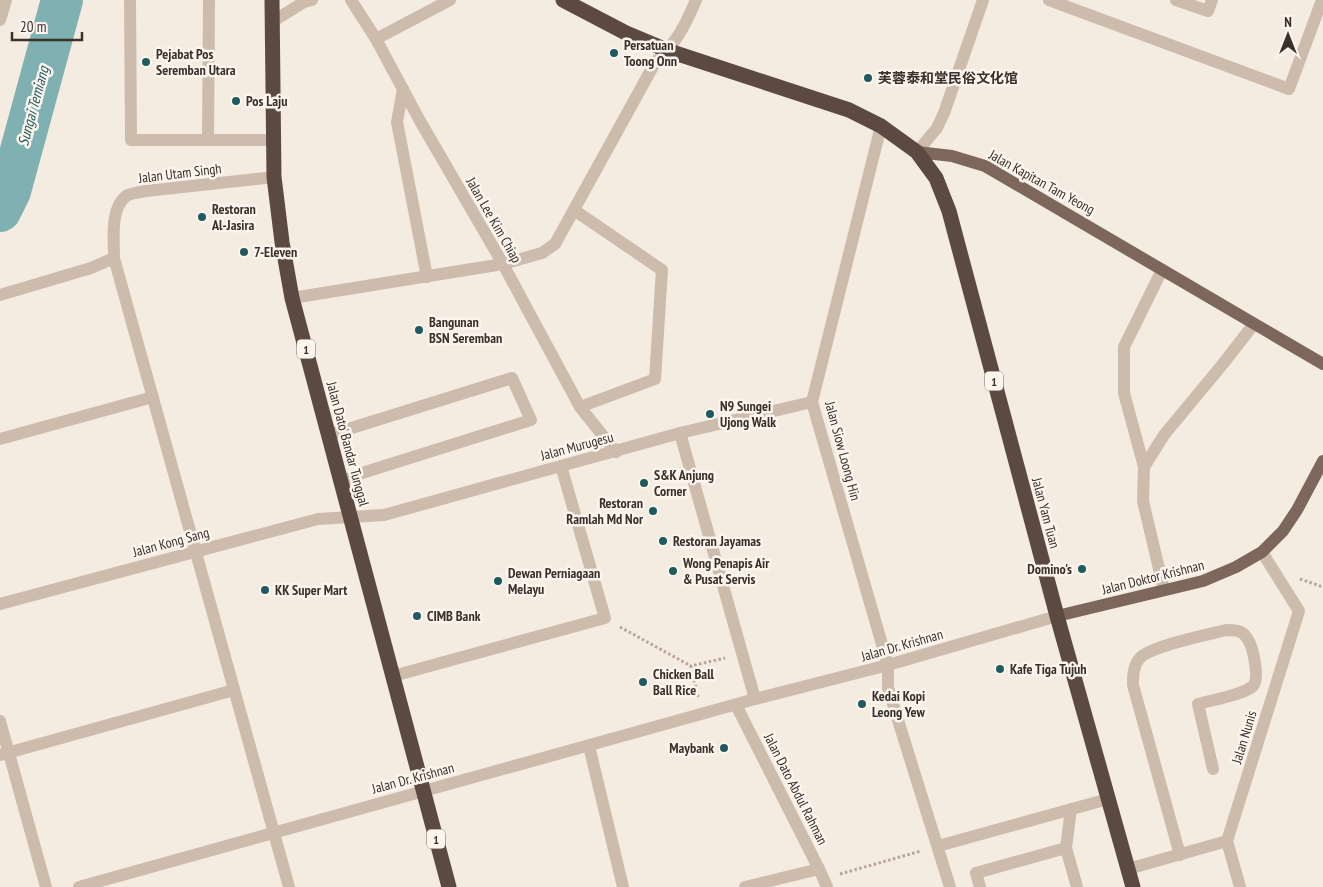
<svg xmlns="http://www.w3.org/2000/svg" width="1323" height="887" viewBox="0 0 1323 887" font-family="'PT Sans Narrow','Noto Sans SC',sans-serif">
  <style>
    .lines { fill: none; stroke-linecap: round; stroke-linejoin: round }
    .river { stroke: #7fb0b2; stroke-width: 42 }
    .path { stroke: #b9a596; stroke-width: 3; stroke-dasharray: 2.5 2.5; stroke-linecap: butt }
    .minor { stroke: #cdbbac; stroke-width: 12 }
    .major { stroke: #7d675c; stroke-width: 12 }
    .highway { stroke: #5c4a42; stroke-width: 15 }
    .poi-dot { fill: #1f5a5e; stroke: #fbf5ee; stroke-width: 2 }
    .labels { text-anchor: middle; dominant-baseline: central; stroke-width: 5; stroke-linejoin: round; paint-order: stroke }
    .shield { fill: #fbf5ee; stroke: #756b66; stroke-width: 1 }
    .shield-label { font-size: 12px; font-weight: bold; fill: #3b302b }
    .poi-label { font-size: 14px; font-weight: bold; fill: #3b302b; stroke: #fbf5ee; text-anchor: start }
    .street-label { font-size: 14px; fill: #3b302b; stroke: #fbf5ee }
    .water-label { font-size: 15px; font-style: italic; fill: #1f5a5e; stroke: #fbf5ee }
  </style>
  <rect width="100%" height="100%" fill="#f4ebe1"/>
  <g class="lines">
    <path class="river" d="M0,211L10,191L62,0"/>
    <g class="path">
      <path d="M1300,579L1323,587"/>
      <path d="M620,627L691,666"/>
      <path d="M698,697L691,666L725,658"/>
      <path d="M840,874L921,851"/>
    </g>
    <g class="minor">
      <path d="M130,0L131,140H208"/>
      <path d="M209,0L208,140H274"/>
      <path d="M351,0L376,39L420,121L503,264L580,407L616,452"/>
      <path d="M1049,0L1289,89L1322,0"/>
      <path d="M1176,0L1208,11L1212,0"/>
      <path d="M0,20L6,0"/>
      <path d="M272,22L304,2L312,0"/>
      <path d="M376,39L450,0"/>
      <path d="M403,89L397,122L427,277"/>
      <path d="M881,126L812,402L888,665V688L950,887"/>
      <path d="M917,152L937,128L944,113L983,0"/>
      <path d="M274,177L146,191C140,192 131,193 126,196C110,209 114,239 114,258L289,887"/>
      <path d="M574,210L662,270L655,379L580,407"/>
      <path d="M0,295L91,268L114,258"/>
      <path d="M292,298L503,264L542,253L555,244L656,61C676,44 686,24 696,0"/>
      <path d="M680,433L755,699"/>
      <path d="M329,435L512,378L531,420L362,473L341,482"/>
      <path d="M0,439L153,397"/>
      <path d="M1144,467L1124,393V347L1162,270"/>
      <path d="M1164,590L1143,501L1144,467L1164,435L1222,365L1254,324"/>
      <path d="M0,604L318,519L384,515L680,433L812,402"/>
      <path d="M393,676L605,618L561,466"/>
      <path d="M736,705L819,869L827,887"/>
      <path d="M0,721L46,887"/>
      <path d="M589,746L623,887"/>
      <path d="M0,755L234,690"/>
      <path d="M1071,809L1066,848L1077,887"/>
      <path d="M1227,841L1240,887"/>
      <path d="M938,846L1108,799"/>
      <path d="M1180,855L1133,685C1133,676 1133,667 1139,659C1149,646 1208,635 1226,630C1235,630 1242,630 1247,638C1253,646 1260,678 1253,686C1243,695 1212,700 1198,704L1213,769"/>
      <path d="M1128,869L1227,841L1299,611L1262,552"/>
      <path d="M79,887L755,699L888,665L1057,616"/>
      <path d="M745,887L819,869"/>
      <path d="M980,887L976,873L1066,848"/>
    </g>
    <g class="major">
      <path d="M917,152L952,156L985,166L1323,364"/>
      <path d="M1057,616L1203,581L1236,567L1262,552L1283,531L1297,510L1323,461"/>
    </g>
    <g class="highway">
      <path d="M272,0L274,177L282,242L292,298L449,887"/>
      <path d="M563,0L626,33L669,51L849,110L881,126L917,152L936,178L949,211L1057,616L1133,887"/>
    </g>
  </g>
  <g class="poi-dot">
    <circle cx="614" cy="53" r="5"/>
    <circle cx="146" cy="62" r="5"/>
    <circle cx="868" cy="78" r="5"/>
    <circle cx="236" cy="101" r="5"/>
    <circle cx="202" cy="217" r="5"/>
    <circle cx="244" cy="252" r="5"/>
    <circle cx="419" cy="330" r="5"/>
    <circle cx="710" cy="414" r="5"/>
    <circle cx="644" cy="483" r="5"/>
    <circle cx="653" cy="511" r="5"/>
    <circle cx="663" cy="541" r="5"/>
    <circle cx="1082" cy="569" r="5"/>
    <circle cx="673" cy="571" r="5"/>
    <circle cx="498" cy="581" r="5"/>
    <circle cx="265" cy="590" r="5"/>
    <circle cx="417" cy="616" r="5"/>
    <circle cx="1000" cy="669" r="5"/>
    <circle cx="643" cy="682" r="5"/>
    <circle cx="862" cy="704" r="5"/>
    <circle cx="724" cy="748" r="5"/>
  </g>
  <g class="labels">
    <g class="shield">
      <rect x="297" y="339.5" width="18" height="19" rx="4"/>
      <rect x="985" y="371.5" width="18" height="19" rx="4"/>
      <rect x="427" y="829.5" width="18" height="19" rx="4"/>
    </g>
    <g class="shield-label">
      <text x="306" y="349">1</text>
      <text x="994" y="381">1</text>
      <text x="436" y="839">1</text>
    </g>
    <g class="poi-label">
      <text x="624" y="45">Persatuan<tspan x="624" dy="16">Toong Onn</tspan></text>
      <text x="156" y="54">Pejabat Pos<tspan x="156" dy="16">Seremban Utara</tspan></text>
      <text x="878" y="78">芙蓉泰和堂民俗文化馆</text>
      <text x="246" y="101">Pos Laju</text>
      <text x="212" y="209">Restoran<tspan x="212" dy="16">Al-Jasira</tspan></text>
      <text x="254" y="252">7-Eleven</text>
      <text x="429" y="322">Bangunan<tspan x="429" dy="16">BSN Seremban</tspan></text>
      <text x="720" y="406">N9 Sungei<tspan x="720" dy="16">Ujong Walk</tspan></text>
      <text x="654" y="475">S&amp;K Anjung<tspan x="654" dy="16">Corner</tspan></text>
      <text x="643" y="503" text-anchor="end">Restoran<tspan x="643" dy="16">Ramlah Md Nor</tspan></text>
      <text x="673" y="541">Restoran Jayamas</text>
      <text x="683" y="563">Wong Penapis Air<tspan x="683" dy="16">&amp; Pusat Servis</tspan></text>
      <text x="1072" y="569" text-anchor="end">Domino's</text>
      <text x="508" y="573">Dewan Perniagaan<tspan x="508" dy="16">Melayu</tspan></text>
      <text x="275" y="590">KK Super Mart</text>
      <text x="427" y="616">CIMB Bank</text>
      <text x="1010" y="669">Kafe Tiga Tujuh</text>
      <text x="653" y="674">Chicken Ball<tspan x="653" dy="16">Ball Rice</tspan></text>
      <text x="872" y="696">Kedai Kopi<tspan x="872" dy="16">Leong Yew</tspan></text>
      <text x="714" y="748" text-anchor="end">Maybank</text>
    </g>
    <g class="street-label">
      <text transform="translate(180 173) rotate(-7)">Jalan Utam Singh</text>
      <text transform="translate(1042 182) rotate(29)">Jalan Kapitan Tam Yeong</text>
      <text transform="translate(494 220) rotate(60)">Jalan Lee Kim Chiap</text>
      <text transform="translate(348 444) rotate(75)">Jalan Dato' Bandar Tunggal</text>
      <text transform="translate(577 446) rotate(-15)">Jalan Murugesu</text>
      <text transform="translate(843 451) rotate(75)">Jalan Siow Loong Hin</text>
      <text transform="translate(1046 513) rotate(75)">Jalan Yam Tuan</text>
      <text transform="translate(171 542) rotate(-15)">Jalan Kong Sang</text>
      <text transform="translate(1153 577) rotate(-14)">Jalan Doktor Krishnan</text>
      <text transform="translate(902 645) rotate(-16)">Jalan Dr. Krishnan</text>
      <text transform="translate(1244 737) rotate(-73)">Jalan Nunis</text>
      <text transform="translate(413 778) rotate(-15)">Jalan Dr. Krishnan</text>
      <text transform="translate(796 789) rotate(63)">Jalan Dato Abdul Rahman</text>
    </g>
    <g class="water-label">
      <text transform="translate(33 106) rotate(-75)">Sungai Temiang</text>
    </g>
  </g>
  <g transform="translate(1288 35)" stroke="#fbf5ee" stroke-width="4" paint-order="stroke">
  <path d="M0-4L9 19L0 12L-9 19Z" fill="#3b302b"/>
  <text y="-8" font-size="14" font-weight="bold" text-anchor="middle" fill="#3b302b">N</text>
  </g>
  <path d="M12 32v8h70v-8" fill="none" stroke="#3b302b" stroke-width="2.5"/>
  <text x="20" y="32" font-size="15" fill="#3b302b" stroke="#fbf5ee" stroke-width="4" paint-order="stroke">20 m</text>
</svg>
